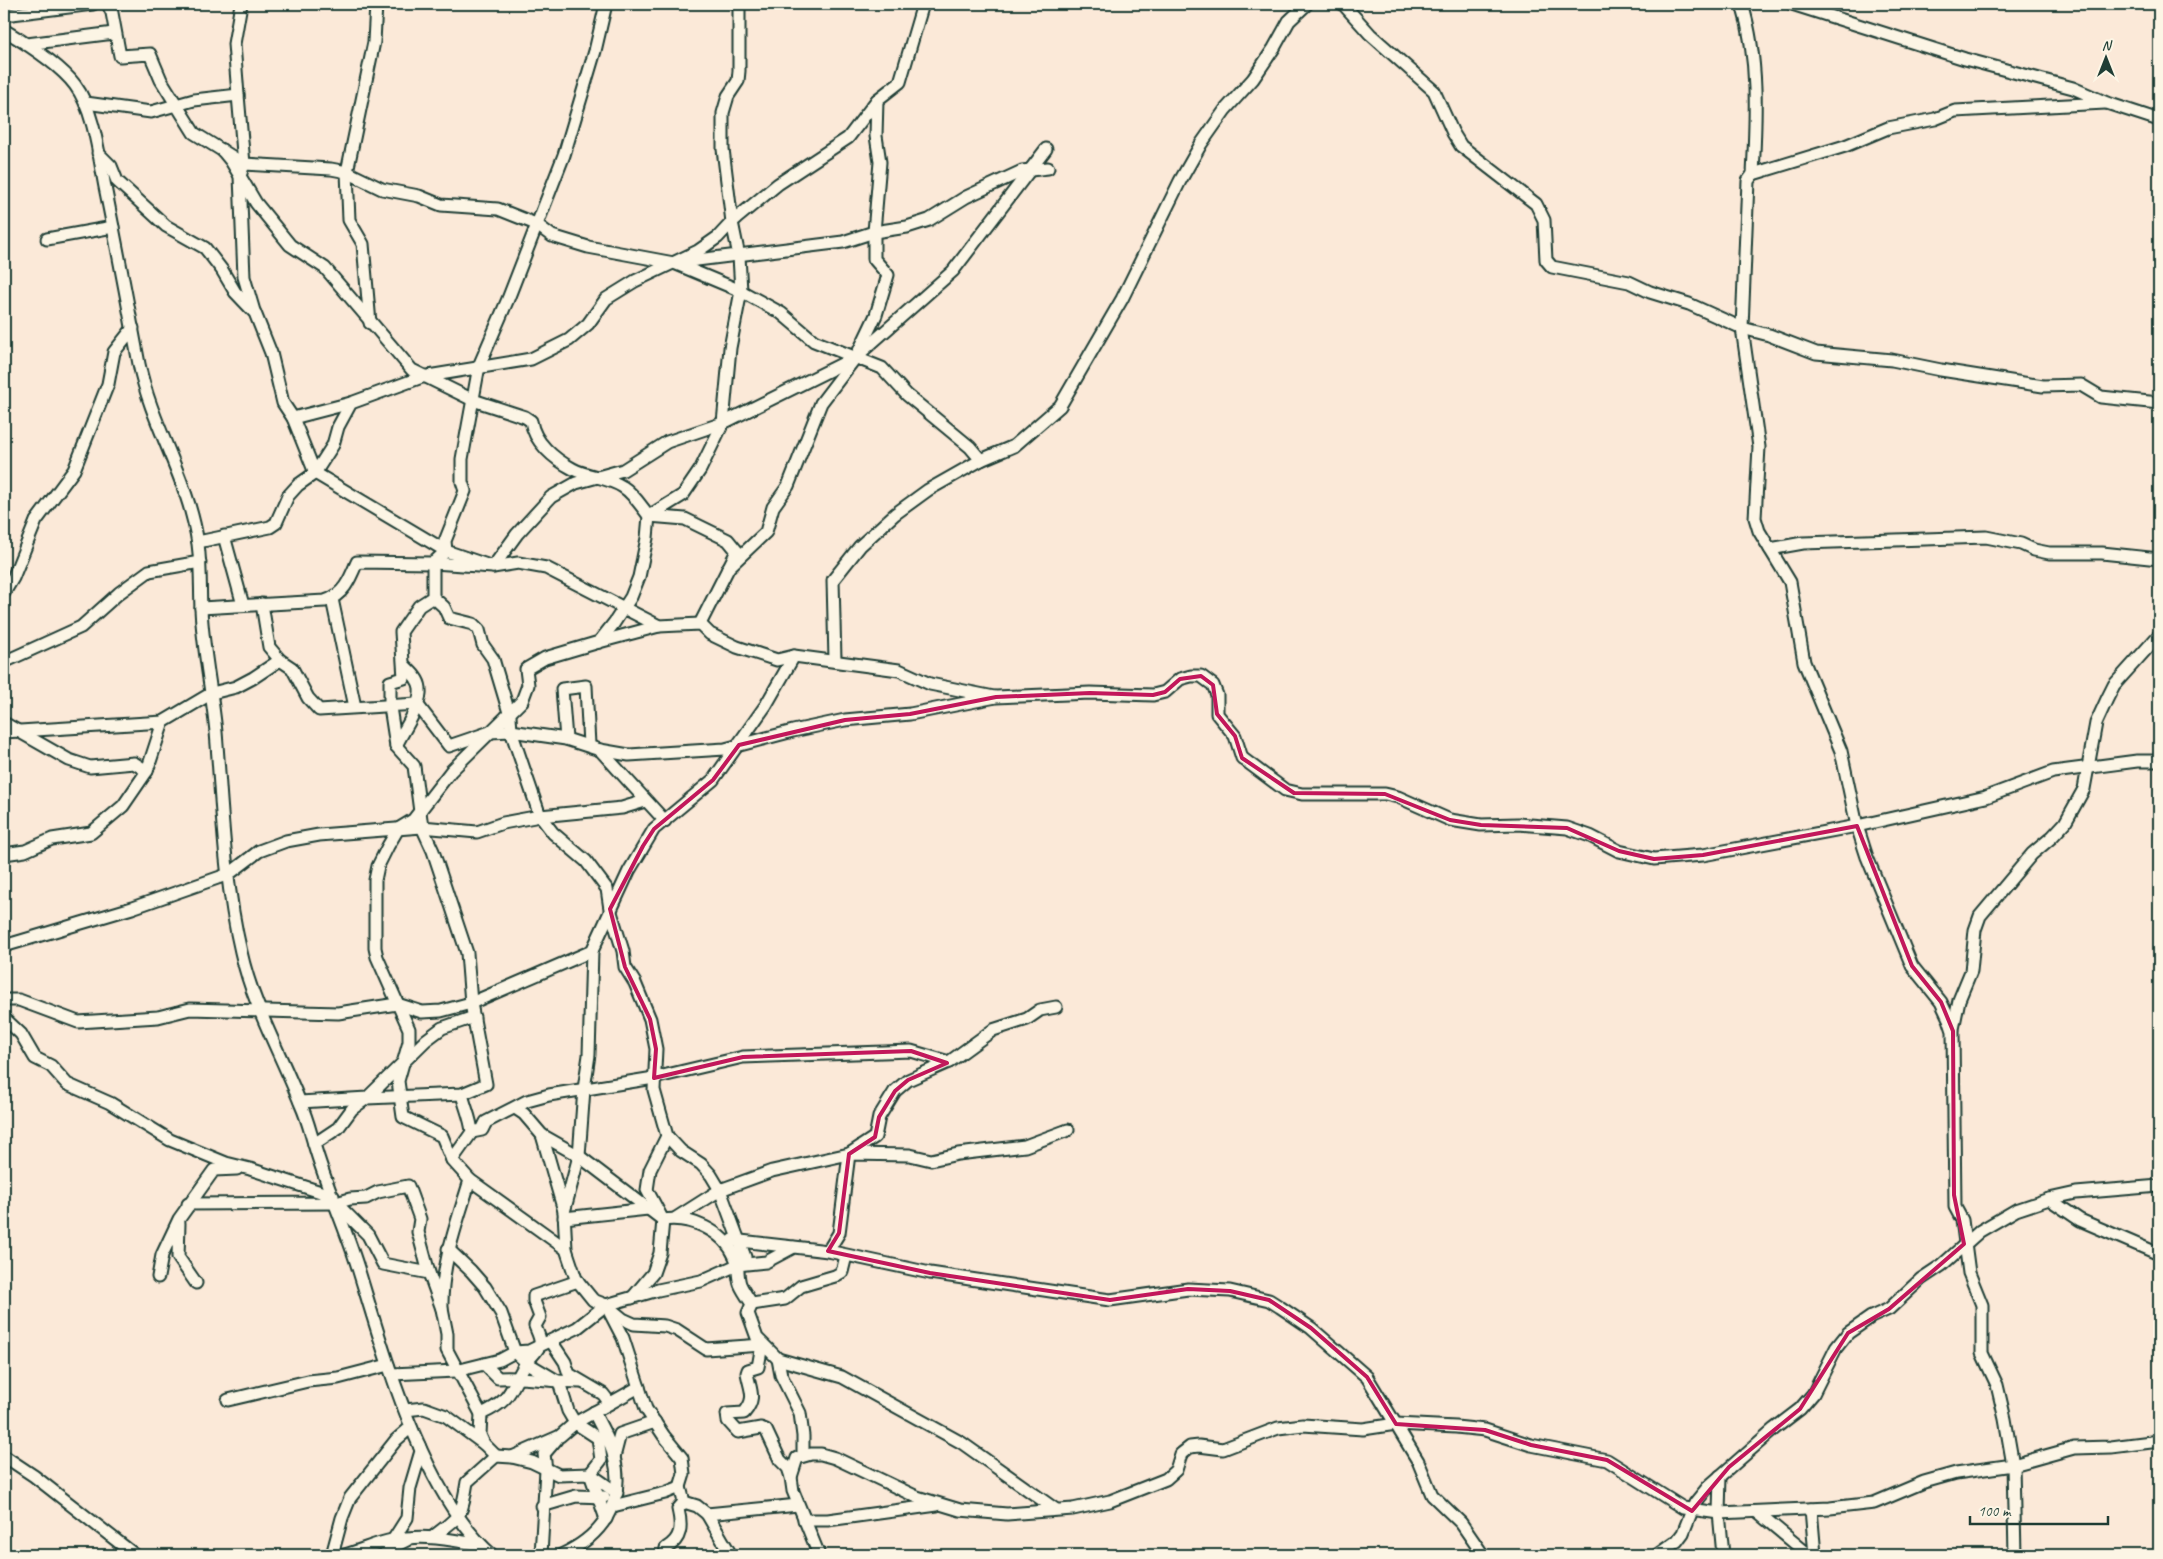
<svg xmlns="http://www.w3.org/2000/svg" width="2163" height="1559" viewBox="0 0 2163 1559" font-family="Caveat,sans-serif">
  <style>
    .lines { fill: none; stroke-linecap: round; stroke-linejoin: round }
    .street-casing { stroke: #1f3d34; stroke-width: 15 }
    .street { stroke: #fcf5e5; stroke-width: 11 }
    .marked { fill: none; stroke: #c2185b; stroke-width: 4; stroke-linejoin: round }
  </style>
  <rect width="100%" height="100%" fill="#fbe9d8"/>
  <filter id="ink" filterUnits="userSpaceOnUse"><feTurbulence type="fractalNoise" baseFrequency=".02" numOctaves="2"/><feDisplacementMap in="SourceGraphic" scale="10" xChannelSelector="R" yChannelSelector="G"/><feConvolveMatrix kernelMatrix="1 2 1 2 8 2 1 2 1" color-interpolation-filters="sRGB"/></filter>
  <g filter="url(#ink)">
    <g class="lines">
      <defs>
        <g id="street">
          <path d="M108,4L112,13L120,56L150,54L161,80L194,133L244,164L331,169L347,172L382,189L419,196L441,205L498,209L536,224L552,236L588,247L674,263L741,291L781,313L814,341L882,368L907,395L970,447L981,460"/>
          <path d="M1343,4L1370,34L1434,91L1453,133L1461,146L1536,204L1544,220L1546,260L1552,267L1629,282L1650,292L1689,304L1742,328L1769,335L1816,353L1892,360L1941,370L2043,386L2081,385L2101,397L2159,403"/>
          <path d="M1742,4C1759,59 1756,117 1753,174L1748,181L1742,328L1759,447L1755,518L1759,531L1790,582L1804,662L1841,751L1857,826L1867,857L1912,966L1941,1002L1949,1019L1953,1031L1955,1207L1962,1220L1969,1273L1982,1305V1353L1997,1385L2005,1419L2013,1465L2015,1555"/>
          <path d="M1792,4L1965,59L2073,88L2107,103L2159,120"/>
          <path d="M4,15L93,4"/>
          <path d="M4,30C24,42 61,66 75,85C94,110 99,156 105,187C117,246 128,305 139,364C152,427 189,480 198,544C201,566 200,587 201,609C203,650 212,691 216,732C222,805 224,880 241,952C253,1006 281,1054 301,1105C307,1118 310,1131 314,1144C326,1186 345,1226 358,1268C385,1355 422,1494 492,1555"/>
          <path d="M27,44L114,33"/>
          <path d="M238,95L244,164L240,176L244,277L254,311"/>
          <path d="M86,103L151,112L194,100L238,95L234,44L241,4"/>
          <path d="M222,150L231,161L256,203L290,245L325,268L412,370L473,400L525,417L531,421C534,442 554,459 573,469C588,477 608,477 623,487C633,493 641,506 649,516L647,538L639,577L631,597L614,623L599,642L545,658L526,669L528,685L522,701L451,771L413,820L398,829L388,846L378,866L375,880V948L377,957L409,1029V1042L398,1081L403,1117L442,1136L452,1160L470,1180C457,1223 441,1264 442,1309"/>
          <path d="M98,153L111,166L117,181L166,226L205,248L222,270L235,292L255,313L271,353L283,403L293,418L315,473L446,551L493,567L517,534L551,497L576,483L623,470L667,442L723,423L856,357L953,271L1046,149"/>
          <path d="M1753,174L1845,146L1888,128L1935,119L1955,111L2105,103"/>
          <path d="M47,239L113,227"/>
          <path d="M681,262L843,242L874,232L907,227L929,220L966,197L1022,171L1048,168"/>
          <path d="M370,323L363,244L349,220L347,172L374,42L376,4"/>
          <path d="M293,418L351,403"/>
          <path d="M649,516L683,495L700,470L723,423L730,348L741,291L739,256L732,222L723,149V113L728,96L738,81L739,71V4"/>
          <path d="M649,516L685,519L728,540L737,551L700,624"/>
          <path d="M224,536L243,605"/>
          <path d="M198,542L270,527L276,523L288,496L298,485L315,473L333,445L338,427L351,403L422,377L531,359L569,340L588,324L606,299L635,281L698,251L718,237L732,222L778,184L848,138L877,100L900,82L923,4"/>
          <path d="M1770,549L1803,543L1986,537L2021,544L2034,550L2049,553H2102L2159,559"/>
          <path d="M728,568L766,532L773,507L788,486L821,403L856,357L876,315L888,275L874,259V232L880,162L876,136L877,100"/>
          <path d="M4,593L13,578L36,521L74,470L108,384L114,352L133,328"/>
          <path d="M433,597L444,607L449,618L473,624L479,630L483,645L493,659L510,716L511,731L540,816L553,833L586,861L607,889L610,909L623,951L625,967L635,983L650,1019L656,1049L654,1090L667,1136L650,1170L647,1190L663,1220L660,1253L653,1273L632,1298"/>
          <path d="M332,599L355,707"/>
          <path d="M262,604L269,647L280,660L292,668L308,698L319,710L417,704L449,746L490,732L511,731L566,739L600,750L629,755L725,749L793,731L845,720L910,714L996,697L1090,693L1153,695L1165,692L1180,679L1191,676H1201L1213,685L1217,695V714L1235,736L1242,758L1285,790L1302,794H1385L1398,797L1450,820L1481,825L1518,824L1567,828L1590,836L1619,851L1654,859L1703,855L1857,826L1986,797L2053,772L2137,761H2159"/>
          <path d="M201,608L325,601C344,595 350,579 357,562L433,563L493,567L518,563L546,568L659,626L700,624L710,634L737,647L777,660L794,656L899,670L930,684L994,697"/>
          <path d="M599,642L659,626"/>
          <path d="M835,660L833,580L860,546L895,514L928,490L981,460L1014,446L1060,406L1122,299L1180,181L1201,144L1225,110L1253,79L1274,48L1289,21L1307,4"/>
          <path d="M4,662L81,627L119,593L149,571L200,562"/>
          <path d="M4,723L69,760L90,767L134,763L147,771"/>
          <path d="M4,732L163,722L212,693L236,687L253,678L280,660"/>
          <path d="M566,739L562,689L586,686L589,745"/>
          <path d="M396,746C403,730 422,706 420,688C419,678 410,671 404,665"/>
          <path d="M600,750L665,821"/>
          <path d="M4,854L25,851L52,839L91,833L123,806L147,771L163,722"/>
          <path d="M4,946L132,908L229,874L259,851L286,841L319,835L422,827L477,832L503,823L540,816L622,808L645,801"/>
          <path d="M4,1000H19L78,1022L158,1017L190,1009L338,1013L397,1004L422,1012L441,1011L471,1003L592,951"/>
          <path d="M4,1018L21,1034L35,1058L51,1066L67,1084L110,1103L170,1140L226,1163L250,1169L333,1196"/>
          <path d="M1953,1029L1959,1000L1971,971L1975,930L1980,916L2032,854L2052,837L2065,823L2084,789L2096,723L2107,699L2114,685L2159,635"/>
          <path d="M300,1102L367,1098L426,1040L442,1028L474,1017"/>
          <path d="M515,1108L524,1114L542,1135L564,1211"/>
          <path d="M472,1132L482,1130L486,1122L527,1101L549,1095L654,1078L743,1057L911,1051L949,1062"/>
          <path d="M542,1135L579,1156L663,1220C690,1216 723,1230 735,1257C739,1265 737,1275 740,1284C743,1291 748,1298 752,1304L748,1313L757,1338L778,1359L842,1377L962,1443L1055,1509"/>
          <path d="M667,1136L681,1151L701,1164L711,1175L720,1190L745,1257L737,1265"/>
          <path d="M314,1144L338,1128L352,1109L367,1098L462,1094L486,1084L471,1003L467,953L433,851L422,827L414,766L396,746L390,707V682L404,678L401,632L419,606L433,597V563L446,551L445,541L465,491L462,482V459L479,366L508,299L564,155L595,51L606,4"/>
          <path d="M452,1160L472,1132C471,1119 465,1107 462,1094"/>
          <path d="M470,1180L566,1249"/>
          <path d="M2049,1199L2080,1220L2159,1254"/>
          <path d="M188,1204L336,1203L350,1199L366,1198L378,1192L408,1186L420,1219L418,1232L429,1273L442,1309L447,1334V1350L481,1414L480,1435L484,1444L496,1456"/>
          <path d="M339,1206L368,1235L383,1264L429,1273"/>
          <path d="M564,1218L648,1209"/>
          <path d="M676,1218L720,1190L772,1171L849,1154L875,1137L879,1117L895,1091L908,1080L949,1062L993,1030L1027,1019L1040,1010L1056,1007"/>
          <path d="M179,1223L178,1257L196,1283"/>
          <path d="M732,1240L793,1247"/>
          <path d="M448,1249L471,1271L485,1287L501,1313L515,1352L527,1363L559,1382L568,1411L575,1423L598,1438L601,1460L590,1474L606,1519"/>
          <path d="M828,1251L839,1233L849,1154L910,1155L931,1160L958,1154L1025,1146L1068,1130"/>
          <path d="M158,1277L162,1255L179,1219L214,1170L237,1169"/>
          <path d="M752,1304L785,1299L801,1286L835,1276L842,1272L846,1256"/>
          <path d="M608,1309L623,1338L646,1409L664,1436L682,1458L684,1474L680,1487"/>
          <path d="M551,1341L565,1362L569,1374L603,1394L610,1403"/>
          <path d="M762,1345L706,1349L677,1330L665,1326L634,1324L623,1319L606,1305L593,1300L576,1279L566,1249L564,1212L579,1156L584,1089L589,1055L592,951L629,871L654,829L713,780L766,705L794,656"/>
          <path d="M762,1345L758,1367L748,1370L747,1373C750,1390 757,1398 744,1413L727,1414L728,1421L738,1432L761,1428L766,1430L780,1460L788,1468L791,1477"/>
          <path d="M778,1359L781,1375L800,1413L803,1436V1455"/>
          <path d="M484,1364L498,1378C526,1376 552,1382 580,1382"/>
          <path d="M392,1374L456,1371L500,1360L515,1352L529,1351L577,1328L606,1305L658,1290L701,1281L737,1265L766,1262L794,1247L828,1251L930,1273L1110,1300L1188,1289L1230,1291L1269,1300L1280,1307L1311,1328L1367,1377L1418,1461L1432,1495L1461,1523L1483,1555"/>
          <path d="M228,1400L308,1381L338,1378L388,1365"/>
          <path d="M405,1410L424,1408L446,1416L484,1444"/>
          <path d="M481,1414C513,1400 509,1390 526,1363C530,1357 538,1352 540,1344C541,1338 537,1332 535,1326L540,1317L534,1301V1296L578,1281"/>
          <path d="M4,1456L34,1476L135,1555"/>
          <path d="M512,1457L532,1462L559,1475L590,1474L617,1493"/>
          <path d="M614,1457L620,1434L655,1422"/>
          <path d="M1720,1476L1719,1513L1723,1555"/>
          <path d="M542,1506L576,1496L604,1497"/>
          <path d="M613,1506L665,1493L680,1487L684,1502L697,1506L707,1514L731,1555"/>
          <path d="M1811,1509L1815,1555"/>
          <path d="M1757,1512L1809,1555"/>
          <path d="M707,1514L798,1505"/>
          <path d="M804,1520H828L937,1505"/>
          <path d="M434,1536C462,1514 461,1518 467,1482L496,1456L512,1457L560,1436L575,1423L639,1387"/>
          <path d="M393,1540L407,1518L410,1488L421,1451L419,1445"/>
          <path d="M332,1555L342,1518L350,1498L396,1440L411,1427"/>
          <path d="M344,1555C360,1551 376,1543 392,1540C422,1534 450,1539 480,1545"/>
          <path d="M384,1555L387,1550L407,1540"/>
          <path d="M541,1555L546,1470L544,1454L556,1440"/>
          <path d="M561,1555C601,1537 626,1503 614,1457C611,1442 600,1426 594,1412"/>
          <path d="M665,1555L666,1548C682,1539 682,1526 678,1509L684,1502"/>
          <path d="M819,1555L793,1491L791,1477L797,1458L811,1454H821L835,1458L917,1497L960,1510L1007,1514L1073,1509L1110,1501L1166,1479L1176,1470L1181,1454L1190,1447L1199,1446L1223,1449L1278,1428L1303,1425L1363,1429L1396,1424L1456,1427L1485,1430L1531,1445L1607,1460L1683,1508L1719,1513L1830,1508L1874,1503L1924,1482L1956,1473L2013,1465L2074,1448L2111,1447L2159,1441"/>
          <path d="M1657,1555L1677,1541L1683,1533L1695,1503L1708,1487L1774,1429L1800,1409L1813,1394L1836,1348L1848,1333L1871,1317L1889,1309L1921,1279L1942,1265L1980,1231L2016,1210L2049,1199L2076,1193L2159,1186"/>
        </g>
      </defs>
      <use href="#street" class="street-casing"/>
      <use href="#street" class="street"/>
    </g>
  </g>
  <path class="marked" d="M1201,676L1213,685L1217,714L1235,736L1242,758L1294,793L1385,794L1450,820L1481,825L1567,828L1619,851L1654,859L1703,855L1857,826L1912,966L1941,1002L1953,1031L1954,1195L1964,1244L1889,1309L1848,1333L1800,1409L1729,1467L1692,1511L1607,1460L1531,1445L1485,1430L1396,1424L1367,1377L1311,1328L1269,1300L1230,1291L1188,1289L1110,1300L930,1273L828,1251L839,1233L849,1154L875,1137L879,1117L895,1091L908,1080L947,1063L911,1051L743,1057L654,1078L656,1049L650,1019L625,967L610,909L643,846L654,829L713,780L739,745L845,720L910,714L996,697L1090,693L1153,695L1165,692L1180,679Z"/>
  <rect width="2163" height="1559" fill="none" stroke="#fcf5e5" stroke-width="20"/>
  <rect x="10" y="10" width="2143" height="1539" fill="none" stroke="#1f3d34" stroke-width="2" filter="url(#ink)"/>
  <g transform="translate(2106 58)" stroke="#fcf5e5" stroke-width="4" paint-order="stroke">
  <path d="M0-4L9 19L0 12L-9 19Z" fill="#1f3d34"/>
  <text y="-8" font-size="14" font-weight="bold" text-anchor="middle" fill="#1f3d34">N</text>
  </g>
  <path d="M1970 1516v8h138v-8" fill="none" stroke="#1f3d34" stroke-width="2.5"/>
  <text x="1978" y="1516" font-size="15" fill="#1f3d34" stroke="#fcf5e5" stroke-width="4" paint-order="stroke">100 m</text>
</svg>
